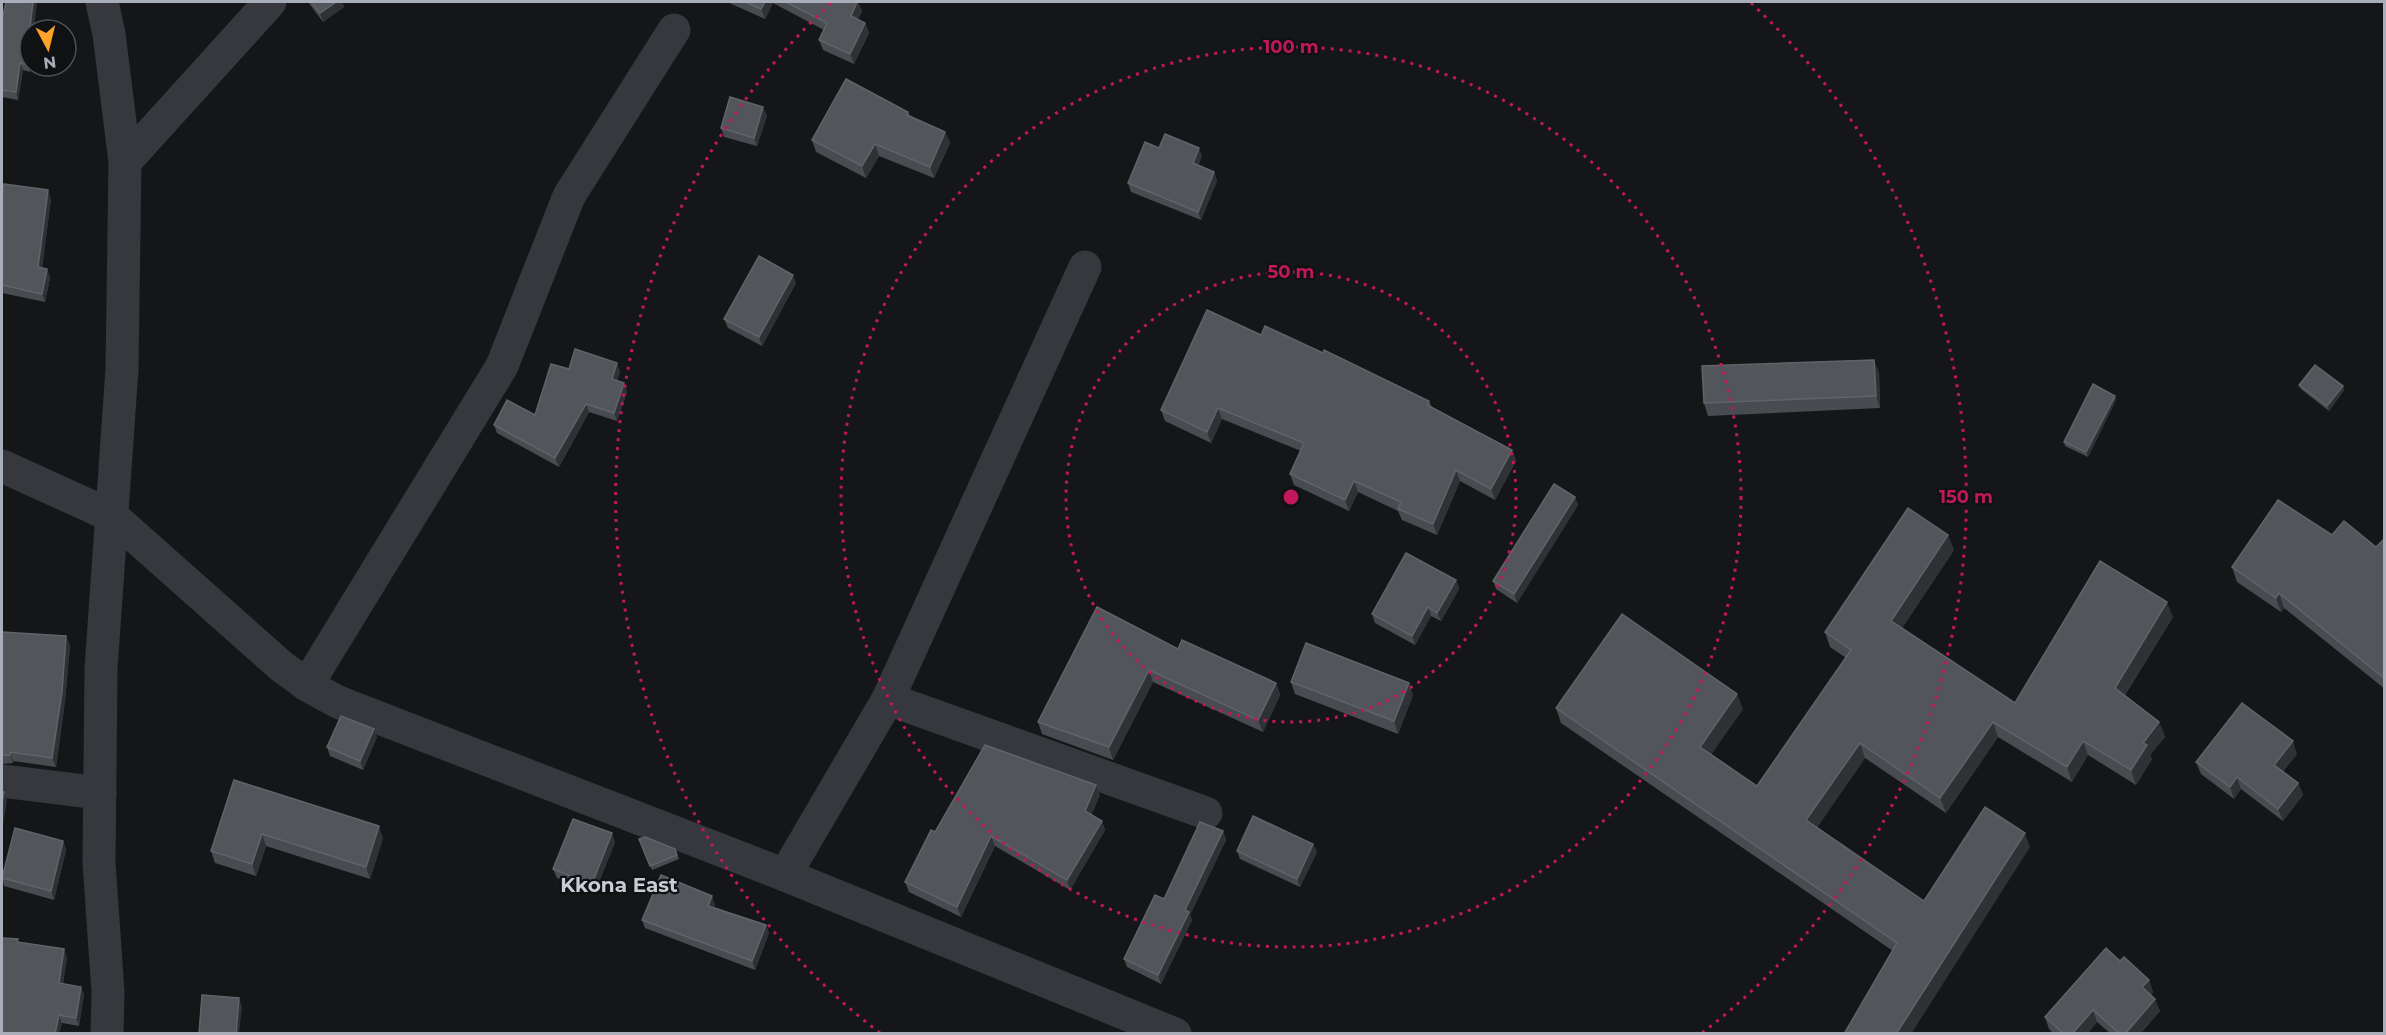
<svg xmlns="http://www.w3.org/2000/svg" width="2386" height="1035" viewBox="0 0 2386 1035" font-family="Montserrat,sans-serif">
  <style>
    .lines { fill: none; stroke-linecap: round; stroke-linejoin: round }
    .minor { stroke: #36383d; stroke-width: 33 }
    .tertiary { stroke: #36383d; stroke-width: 33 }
    .wall { fill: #484b50 }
    .shaded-wall { fill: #2f3235 }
    .building { fill: #52565b; stroke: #60646a; stroke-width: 1.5 }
    .ring { fill: none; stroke: #c2185b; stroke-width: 3; stroke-dasharray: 3 6 }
    .labels { text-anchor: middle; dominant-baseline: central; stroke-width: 4.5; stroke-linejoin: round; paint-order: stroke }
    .quarter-label { font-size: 20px; font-weight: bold; fill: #c8ccd4; stroke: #101113 }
    .centre { fill: #c2185b; stroke: #101113; stroke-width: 3 }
    .ring-label { font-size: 18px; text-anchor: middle; font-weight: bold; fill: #c2185b; stroke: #101113; stroke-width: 4.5; stroke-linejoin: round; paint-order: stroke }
  </style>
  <rect width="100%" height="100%" fill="#151618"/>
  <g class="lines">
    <g class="minor">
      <path d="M125,162L270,2"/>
      <path d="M2,466L112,516L281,666L307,685L338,702L785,875L1175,1034"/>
      <path d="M307,685L502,366L569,196L674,30"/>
      <path d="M888,699L1206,813"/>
      <path d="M2,781L100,793"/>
      <path d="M785,875L888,699L1085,267"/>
    </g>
    <path class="tertiary" d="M102,2L109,34L125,162L122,369L101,669L99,863L108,992L107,1034"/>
  </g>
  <g class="wall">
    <path d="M308,2H342L344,7L323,22Z"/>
    <path d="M727,2H858L862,11L858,19L865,23L869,33L854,64L823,50L819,40L824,30L773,3L765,19Z"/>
    <path d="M2,20L34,29L30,72L23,70L18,100L2,97Z"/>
    <path d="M908,112L910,116L945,132L950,143L934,178L879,156L866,178L816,152L812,140Z"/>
    <path d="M767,115L757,146L724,137L721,128Z"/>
    <path d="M1159,148L1202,156L1198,166L1214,172L1217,181L1201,220L1131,192L1128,183Z"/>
    <path d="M2,198L51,199L42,268L47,269L50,278L45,302L2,293Z"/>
    <path d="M796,283L762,346L728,328L724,319Z"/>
    <path d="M1261,335L1323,353L1429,401L1432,407L1512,450L1516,461L1495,500L1460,481L1437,535L1402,520L1398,511L1358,492L1349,511L1294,485L1290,474L1301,451L1222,419L1211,443L1165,421L1161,410Z"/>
    <path d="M569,369L620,371L617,381L627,392L617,421L589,412L559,467L497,433L494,425L535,415Z"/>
    <path d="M1879,372L1880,408L1708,416L1704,403Z"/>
    <path d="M2299,385L2343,386L2344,390L2329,411L2301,389Z"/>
    <path d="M2115,396L2116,400L2088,457L2065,446L2064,442Z"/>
    <path d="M1575,497L1578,505L1517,603L1496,589L1493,581Z"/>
    <path d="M2332,535L2376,547L2385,538V689L2284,608L2281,612L2237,582L2232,567Z"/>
    <path d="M1954,550L1902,628L2015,703L2173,617L2125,695L2159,722L2165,737L2150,755L2152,759L2136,785L2088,755L2072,782L1998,737L1946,813L1865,758L1817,827L1924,901L2030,847L1893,951L1561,723L1556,708L1743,709L1711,754L1757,786L1846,658L1830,647L1825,632Z"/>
    <path d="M1456,580L1459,589L1441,621L1431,616L1415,645L1375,623L1372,614Z"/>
    <path d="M2,632L70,645L65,701L56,767L13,761V763L2,764Z"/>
    <path d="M1178,649L1276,683L1280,695L1263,732L1153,682L1113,760L1042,734L1038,722Z"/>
    <path d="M1291,682L1413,695L1398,734L1295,694Z"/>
    <path d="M377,737L363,770L330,756L327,747Z"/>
    <path d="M2297,754L2283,771L2298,783L2303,795L2283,821L2241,789L2234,799L2201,774L2196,762Z"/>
    <path d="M234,780L383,838L370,879L266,846L256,876L215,863L211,851Z"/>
    <path d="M1100,795L1091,815L1102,821L1105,830L1070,890L995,846L961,917L909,892L905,882L935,832Z"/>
    <path d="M1223,831L1226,840L1190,915L1192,920L1161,984L1127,967L1124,959L1164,899Z"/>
    <path d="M639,839L675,849L679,859L652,870Z"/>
    <path d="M63,841L66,850L54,900L4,886L2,877Z"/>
    <path d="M615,842L595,892L557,878L553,869Z"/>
    <path d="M1313,844L1317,852L1300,887L1240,859L1237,851Z"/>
    <path d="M715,904L714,907L766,925L769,933L755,970L645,928L642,920Z"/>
    <path d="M18,939V942L67,957L63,984L84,994L79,1026L62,1023L59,1034H2Z"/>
    <path d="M2120,961L2149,980L2153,992L2151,995L2160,1011L2140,1034H2111L2097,1022L2087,1034H2054L2049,1029L2045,1017Z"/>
  </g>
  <g class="shaded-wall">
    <path d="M33,2H37L34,30L30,28Z"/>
    <path d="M336,2H342L344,7L323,22L320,13Z"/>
    <path d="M765,2H772L773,3L765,19L761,9Z"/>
    <path d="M857,2H858L862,11L855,26L851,16Z"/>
    <path d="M865,23L869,33L854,64L850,54Z"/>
    <path d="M30,54V66H31L30,72L27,65Z"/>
    <path d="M20,63L23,70L18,100L16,92Z"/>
    <path d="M763,107L767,115L757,146L754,138Z"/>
    <path d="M945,132L950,143L934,178L930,167Z"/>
    <path d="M875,144L879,156L866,178L862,166Z"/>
    <path d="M1199,148L1202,156L1196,172L1193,163Z"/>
    <path d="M1214,172L1217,181L1201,220L1198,212Z"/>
    <path d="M48,190L51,199L41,276L38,267Z"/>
    <path d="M47,269L50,278L45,302L42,294Z"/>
    <path d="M793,275L796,283L762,346L759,337Z"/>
    <path d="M1874,360L1879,372L1880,408L1876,396Z"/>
    <path d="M617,363L620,371L615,388L612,379Z"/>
    <path d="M624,383L627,392L617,421L614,413Z"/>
    <path d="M2343,386L2344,390L2329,411L2327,406Z"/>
    <path d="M2115,396L2116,400L2088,457L2086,452Z"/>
    <path d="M586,404L589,412L559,467L555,458Z"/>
    <path d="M1218,408L1222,419L1211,443L1207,432Z"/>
    <path d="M1512,450L1516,461L1495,500L1491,489Z"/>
    <path d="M1456,470L1460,481L1437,535L1433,524Z"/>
    <path d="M1354,481L1358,492L1349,511L1345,500Z"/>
    <path d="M1575,497L1578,505L1517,603L1514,594Z"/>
    <path d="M1948,535L1954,550L1897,635L1891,621Z"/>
    <path d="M1456,580L1459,589L1441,621L1437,613Z"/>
    <path d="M2279,593L2284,608L2281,612L2276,598Z"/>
    <path d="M2,594L3,598L2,609Z"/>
    <path d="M2167,602L2173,617L2120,702L2115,688Z"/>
    <path d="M1428,607L1431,616L1415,645L1412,636Z"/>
    <path d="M66,636L70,645L65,701L56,767L52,758Z"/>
    <path d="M1149,670L1153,682L1113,760L1109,747Z"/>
    <path d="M1276,683L1280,695L1263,732L1258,720Z"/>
    <path d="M1409,683L1413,695L1398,734L1394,721Z"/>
    <path d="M1737,694L1743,709L1706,762L1700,747Z"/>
    <path d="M1993,722L1998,737L1946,813L1940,798Z"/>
    <path d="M2159,722L2165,737L2150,755L2152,759L2136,785L2131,770L2143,743Z"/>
    <path d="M374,729L377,737L363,770L360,761Z"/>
    <path d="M2083,741L2088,755L2072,782L2067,767Z"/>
    <path d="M2293,741L2297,754L2279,777L2274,765Z"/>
    <path d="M1860,743L1865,758L1812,835L1806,820Z"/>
    <path d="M10,752L13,761V763L10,755Z"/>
    <path d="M2237,777L2241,789L2234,799L2230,787Z"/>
    <path d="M2298,783L2303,795L2283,821L2278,809Z"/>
    <path d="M1096,785L1100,795L1089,821L1085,811Z"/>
    <path d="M4,792L7,800L3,825L2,821V804Z"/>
    <path d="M1102,821L1105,830L1070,890L1067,880Z"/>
    <path d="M379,826L383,838L370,879L366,867Z"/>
    <path d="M1223,831L1226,840L1190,915L1192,920L1161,984L1158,975L1185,910Z"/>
    <path d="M612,833L615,842L595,892L592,884Z"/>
    <path d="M2025,833L2030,847L1911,1034H1896Z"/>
    <path d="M262,834L266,846L256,876L252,864Z"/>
    <path d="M991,836L995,846L961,917L957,907Z"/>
    <path d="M63,841L66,850L54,900L51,891Z"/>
    <path d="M1313,844L1317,852L1300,887L1297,879Z"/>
    <path d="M712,896L715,904L711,914L708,906Z"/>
    <path d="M766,925L769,933L755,970L752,961Z"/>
    <path d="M64,949L67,957L62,991L59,983Z"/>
    <path d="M2149,980L2153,992L2147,1000L2142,987Z"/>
    <path d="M81,987L84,994L79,1026L76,1018Z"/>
    <path d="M239,998L242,1007L239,1034H236Z"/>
    <path d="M2155,999L2160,1011L2140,1034H2125Z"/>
    <path d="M2093,1010L2097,1022L2087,1034H2072Z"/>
    <path d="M59,1015L62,1023L59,1034H55Z"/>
  </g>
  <g class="building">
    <path d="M6,2H33L30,28L36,30H30V54L27,65L20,63L16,92L2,90V20Z"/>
    <path d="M311,2H336L320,13Z"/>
    <path d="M745,2H765L761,9Z"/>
    <path d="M786,2H857L851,16L865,23L850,54L819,40L827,23Z"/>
    <path d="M846,79L908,112L907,115L945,132L930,167L875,144L862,166L812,140Z"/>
    <path d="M730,97L763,107L754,138L721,128Z"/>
    <path d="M1165,134L1199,148L1193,163L1214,172L1198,212L1128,183L1145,142L1159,148Z"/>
    <path d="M4,184L48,190L38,267L47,269L42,294L2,285V198Z"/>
    <path d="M759,256L793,275L759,337L724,319Z"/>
    <path d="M1207,310L1261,335L1265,326L1323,353L1324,350L1429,401L1427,405L1512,450L1491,489L1456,470L1433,524L1398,509L1401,502L1354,481L1345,500L1290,474L1304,443L1218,408L1207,432L1161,410Z"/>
    <path d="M575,349L617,363L612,379L624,383L614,413L586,404L555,458L494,425L507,400L535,415L551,364L569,369Z"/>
    <path d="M1874,360L1876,396L1704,403L1702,366Z"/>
    <path d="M2315,365L2343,386L2327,406L2299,385Z"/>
    <path d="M2093,384L2115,396L2086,452L2064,442Z"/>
    <path d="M1554,484L1575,497L1514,594L1493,581Z"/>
    <path d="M2278,500L2332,535L2344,521L2376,547L2385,538V679L2279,593L2276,598L2232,567Z"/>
    <path d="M1908,508L1948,535L1891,621L2015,703L2100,561L2167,602L2115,688L2159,722L2143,743L2147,745L2131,770L2083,741L2067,767L1993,722L1940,798L1860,743L1806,820L1924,901L1985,807L2025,833L1896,1034H1844L1897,943L1556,708L1622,614L1737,694L1700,747L1757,786L1851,650L1825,632Z"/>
    <path d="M1406,553L1456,580L1437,613L1428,607L1412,636L1372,614Z"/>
    <path d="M1097,607L1178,649L1182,640L1276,683L1258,720L1149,670L1109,747L1038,722Z"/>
    <path d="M2,632L66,636L62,692L52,758L10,752V755H2Z"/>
    <path d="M1306,643L1409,683L1394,721L1291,682Z"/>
    <path d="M2242,703L2293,741L2274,765L2298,783L2278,809L2237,777L2230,787L2196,762Z"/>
    <path d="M341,716L374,729L360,761L327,747Z"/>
    <path d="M985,745L1096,785L1085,811L1102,821L1067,880L991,836L957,907L905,882L931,830L935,832Z"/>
    <path d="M234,780L379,826L366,867L262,834L252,864L211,851Z"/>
    <path d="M2,791L4,792L2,804Z"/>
    <path d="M1253,816L1313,844L1297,879L1237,851Z"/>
    <path d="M573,819L612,833L592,884L553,869Z"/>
    <path d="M1200,822L1223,831L1185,910L1189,912L1158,975L1124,959L1155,895L1164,899Z"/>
    <path d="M15,828L63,841L51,891L2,878Z"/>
    <path d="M645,837L675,849L677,855L650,866L639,839Z"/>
    <path d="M661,875L712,896L708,906L766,925L752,961L642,920Z"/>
    <path d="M2,938L18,939L17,942L64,949L59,983L81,987L76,1018L59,1015L55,1034H2Z"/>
    <path d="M2106,948L2120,961L2124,957L2149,980L2142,987L2155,999L2125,1034H2120L2093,1010L2072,1034H2064L2045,1017Z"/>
    <path d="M202,995L239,998L236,1034H199Z"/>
  </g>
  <g class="ring">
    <circle cx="1291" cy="497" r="225"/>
    <circle cx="1291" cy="497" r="450"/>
    <path d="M880 1033A675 675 0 0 1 831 3M1751 3A675 675 0 0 1 1702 1033"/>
  </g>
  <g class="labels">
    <g class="quarter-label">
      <text x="619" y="885">Kkona East</text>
    </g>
  </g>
  <circle cx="1291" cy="497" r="9" class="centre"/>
  <g class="ring-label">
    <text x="1291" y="53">100 m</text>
    <text x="1291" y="278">50 m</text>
    <text x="1966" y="503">150 m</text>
  </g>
  <rect width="2386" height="1035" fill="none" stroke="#a7aeb9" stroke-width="6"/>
  <g transform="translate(48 48) rotate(173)"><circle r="28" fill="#101113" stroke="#4c5055" stroke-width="1.5"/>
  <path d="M0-4.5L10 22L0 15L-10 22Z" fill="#fea327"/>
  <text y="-9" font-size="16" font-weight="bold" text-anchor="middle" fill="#a7aeb9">N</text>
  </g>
</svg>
